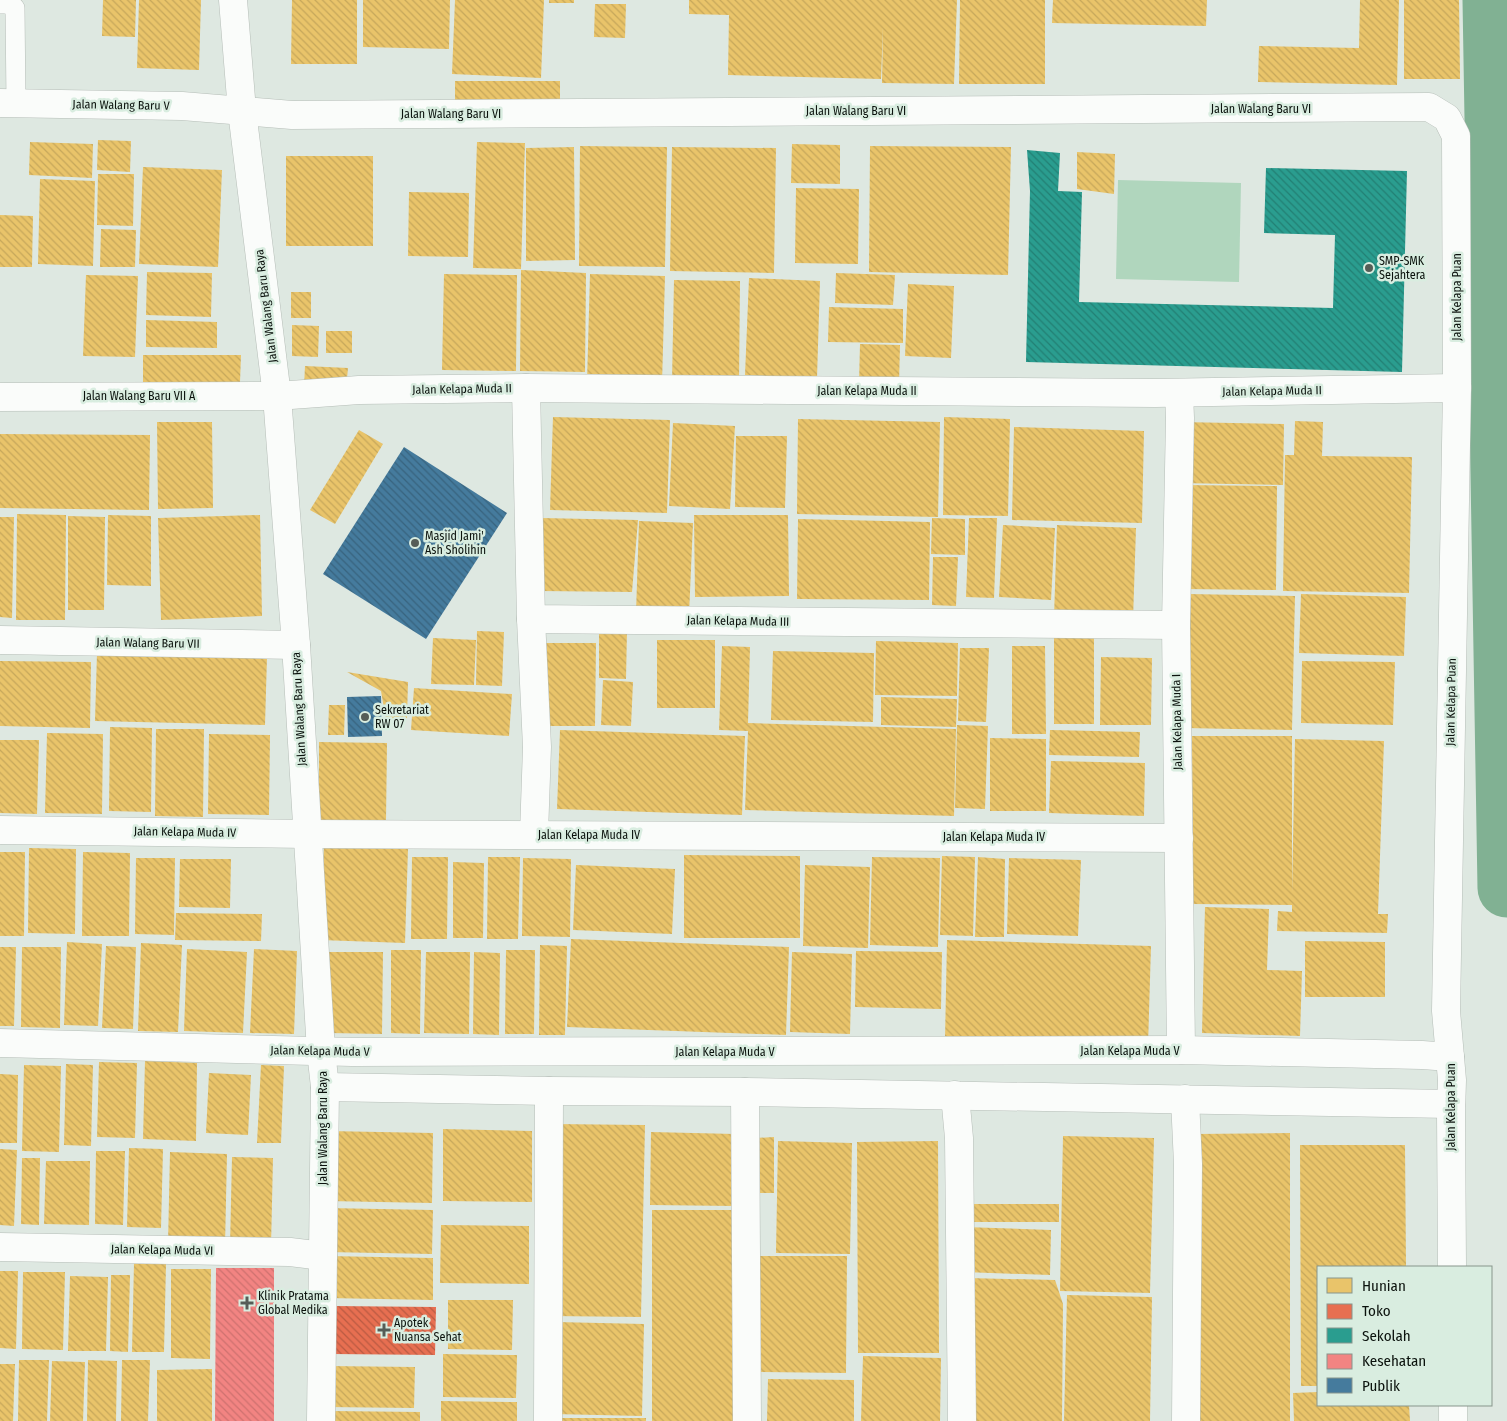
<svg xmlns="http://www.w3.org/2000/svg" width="1507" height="1421" font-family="'Fira Sans Condensed',sans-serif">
  <defs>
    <pattern id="homes-back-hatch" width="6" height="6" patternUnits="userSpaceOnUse" patternTransform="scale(1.25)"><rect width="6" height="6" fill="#e9c46a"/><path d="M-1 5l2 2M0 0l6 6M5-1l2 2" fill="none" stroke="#c6a75b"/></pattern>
    <pattern id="shops-back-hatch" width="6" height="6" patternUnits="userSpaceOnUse" patternTransform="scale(1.25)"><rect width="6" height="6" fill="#e76f51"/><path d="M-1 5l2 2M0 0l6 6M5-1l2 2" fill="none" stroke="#b95a42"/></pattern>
    <pattern id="schools-back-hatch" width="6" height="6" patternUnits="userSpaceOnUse" patternTransform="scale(1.25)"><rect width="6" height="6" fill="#2a9d8f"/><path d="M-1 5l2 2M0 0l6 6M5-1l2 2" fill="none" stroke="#227f73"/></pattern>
    <pattern id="health-back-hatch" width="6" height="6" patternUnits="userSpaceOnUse" patternTransform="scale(1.25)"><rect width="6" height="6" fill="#f28482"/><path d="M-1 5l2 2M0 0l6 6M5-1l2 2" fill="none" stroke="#ce716f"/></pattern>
    <pattern id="public-back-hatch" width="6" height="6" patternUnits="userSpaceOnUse" patternTransform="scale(1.25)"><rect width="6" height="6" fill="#457b9d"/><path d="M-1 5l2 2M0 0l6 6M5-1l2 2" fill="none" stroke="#38637e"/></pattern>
  </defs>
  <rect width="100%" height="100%" fill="#dee8e1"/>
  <polygon fill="#b0d6bd" points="1118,180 1241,183 1239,282 1116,279"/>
  <g fill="url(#homes-back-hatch)">
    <polygon points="103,0 136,0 135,37 102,36"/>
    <polygon points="139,0 201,0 199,70 137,68"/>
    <polygon points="292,0 357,0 357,64 291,64"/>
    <polygon points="363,0 450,0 449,49 363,47"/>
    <polygon points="455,0 544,0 541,78 452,74"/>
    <rect x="549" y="0" width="25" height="3"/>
    <polygon points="689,0 957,0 954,84 882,83 883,27 881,79 728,75 729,15 689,14"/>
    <polygon points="960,0 1045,0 1045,84 959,84"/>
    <polygon points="1053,0 1207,0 1206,26 1052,23"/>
    <polygon points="1360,0 1399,0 1397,85 1258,82 1259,46 1359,48"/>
    <polygon points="1404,0 1459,0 1460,79 1404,79"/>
    <polygon points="595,4 626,4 625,38 594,37"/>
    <rect x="455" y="81" width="105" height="24"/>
    <polygon points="98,140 131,141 130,172 97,170"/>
    <polygon points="30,142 93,144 92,178 29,175"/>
    <polygon points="477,142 525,143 521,269 473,268"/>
    <polygon points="792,144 840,145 840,184 791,183"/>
    <polygon points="580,146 667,147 665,267 579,266"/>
    <polygon points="870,146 1011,147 1008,275 869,272"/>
    <polygon points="574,147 575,260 526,261 526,148"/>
    <polygon points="672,147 776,148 774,273 670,271"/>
    <polygon points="1077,152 1115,154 1114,194 1077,189"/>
    <rect x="286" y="156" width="87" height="90"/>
    <polygon points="143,167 222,170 218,267 139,264"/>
    <polygon points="98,174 134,174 133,226 97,225"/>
    <polygon points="40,179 95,181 93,266 38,264"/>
    <polygon points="796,188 859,189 858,264 795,263"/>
    <polygon points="409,192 469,193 468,257 408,256"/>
    <polygon points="0,215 33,216 32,267 0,267"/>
    <polygon points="101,229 136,230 135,267 100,267"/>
    <polygon points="521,270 586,273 585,372 520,371"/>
    <polygon points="147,272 212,273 211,317 146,315"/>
    <polygon points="836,273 895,275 893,305 835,303"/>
    <polygon points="444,274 517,275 516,371 442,370"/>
    <polygon points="590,274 665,276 662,384 587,382"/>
    <polygon points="86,275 138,276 135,357 83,356"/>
    <polygon points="749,278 820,281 817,378 745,375"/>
    <polygon points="674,280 740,281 739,382 672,381"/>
    <polygon points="908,284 954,286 951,358 905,356"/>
    <rect x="291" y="292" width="20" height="26"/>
    <polygon points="829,307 903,309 903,343 828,342"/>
    <polygon points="146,320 217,322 217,348 146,347"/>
    <polygon points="292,325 319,326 318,357 292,356"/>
    <rect x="326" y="331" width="26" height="22"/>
    <polygon points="860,344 900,345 899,384 859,383"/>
    <polygon points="143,355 241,355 240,382 143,382"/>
    <polygon points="305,366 348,368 346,389 304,387"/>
    <polygon points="553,417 670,420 667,513 550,510"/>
    <polygon points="944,417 1010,419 1008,516 943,515"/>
    <polygon points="798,419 940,422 938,517 797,514"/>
    <polygon points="1295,421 1323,422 1322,456 1412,457 1409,593 1283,591 1285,455 1294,455"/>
    <polygon points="157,422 212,422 213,508 158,509"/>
    <polygon points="1180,422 1284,424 1283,485 1179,483"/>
    <polygon points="673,423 735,426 730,509 669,506"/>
    <polygon points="1014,427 1144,431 1142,523 1012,520"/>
    <polygon points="359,430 383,444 335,524 310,510"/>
    <polygon points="0,434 150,435 149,510 0,508"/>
    <polygon points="736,436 787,436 785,508 735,507"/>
    <polygon points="1182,485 1277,486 1276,590 1182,589"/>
    <polygon points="17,514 66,515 65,620 16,620"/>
    <polygon points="108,515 151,516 151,586 107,585"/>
    <polygon points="260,515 262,616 161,620 158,518"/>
    <polygon points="694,515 788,515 789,596 695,597"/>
    <polygon points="68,516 105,517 104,610 68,610"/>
    <polygon points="0,517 14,517 12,618 0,617"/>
    <polygon points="541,518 638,520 632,592 540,591"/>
    <polygon points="932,518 965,519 965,555 931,554"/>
    <polygon points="969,518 997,518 994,598 966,597"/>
    <polygon points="798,519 930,522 929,600 797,599"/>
    <polygon points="639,521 693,523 689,615 636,613"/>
    <polygon points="1003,525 1055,528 1051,600 999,597"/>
    <polygon points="1057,525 1136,528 1133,620 1054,617"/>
    <polygon points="933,557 958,557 956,606 932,605"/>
    <polygon points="1188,594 1295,596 1292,730 1185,728"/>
    <polygon points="1301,594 1406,597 1404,656 1299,653"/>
    <polygon points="599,630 627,630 626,679 599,678"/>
    <polygon points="477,631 504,632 502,686 476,685"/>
    <rect x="1054" y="637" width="40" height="87"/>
    <polygon points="433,638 476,640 474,685 431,684"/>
    <rect x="657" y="640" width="58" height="68"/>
    <polygon points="876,641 958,643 957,696 875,695"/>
    <polygon points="538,643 596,643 595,726 537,726"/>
    <polygon points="722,646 750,647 748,723 956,729 954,816 745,810 748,731 719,730"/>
    <polygon points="1012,646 1045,646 1046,734 1012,734"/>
    <polygon points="960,648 989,648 986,722 958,721"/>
    <polygon points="773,651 874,653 873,722 771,720"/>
    <polygon points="97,653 267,657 265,725 95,721"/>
    <polygon points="1101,657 1152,658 1151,725 1100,725"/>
    <polygon points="0,661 91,662 90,728 0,726"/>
    <polygon points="1302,661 1395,662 1393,725 1301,723"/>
    <polygon points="347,672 408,682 407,718 387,726 381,691"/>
    <polygon points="603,680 633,682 631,726 601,725"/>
    <polygon points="414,688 512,694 509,736 411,730"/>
    <polygon points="881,697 957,699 956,727 881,725"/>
    <polygon points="329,705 345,705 344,735 328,735"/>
    <polygon points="957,725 988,726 985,809 955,808"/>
    <polygon points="110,727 152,728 151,812 109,811"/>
    <polygon points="156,729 204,729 203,817 155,816"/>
    <polygon points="560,730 745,736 742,815 557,809"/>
    <polygon points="1050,730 1140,732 1139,757 1049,755"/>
    <polygon points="47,733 103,734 102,814 45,813"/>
    <polygon points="209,734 270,735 269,815 208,814"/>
    <polygon points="1192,736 1292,736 1292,893 1295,739 1384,741 1378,914 1388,914 1387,933 1277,931 1278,911 1292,912 1292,905 1193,904"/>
    <polygon points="990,738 1046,739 1046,811 990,811"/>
    <polygon points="0,740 39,740 37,814 0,813"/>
    <polygon points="319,742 387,743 386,820 319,820"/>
    <polygon points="1051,761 1145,763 1144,816 1049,813"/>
    <polygon points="324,846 408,849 405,943 320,940"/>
    <polygon points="29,848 76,849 75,934 28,933"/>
    <polygon points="0,852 25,852 24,936 0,936"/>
    <polygon points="83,852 130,853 129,936 82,936"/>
    <polygon points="684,855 800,856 800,938 684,938"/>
    <polygon points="942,856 975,857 973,936 940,935"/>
    <polygon points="412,857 448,857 447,939 411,939"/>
    <polygon points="488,857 520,857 518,939 487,939"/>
    <polygon points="872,857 940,858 938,947 870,945"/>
    <polygon points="978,857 1005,859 1004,937 975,937"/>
    <polygon points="136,858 175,858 174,935 135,934"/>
    <polygon points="523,858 571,859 570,937 522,936"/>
    <polygon points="1009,858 1081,860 1078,936 1007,934"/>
    <polygon points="180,859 231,859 230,908 179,907"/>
    <polygon points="453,862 484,863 483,938 453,938"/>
    <polygon points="576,865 675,869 672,934 573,930"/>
    <polygon points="805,865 870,867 868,948 803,946"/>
    <polygon points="1205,907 1269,909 1267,970 1302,971 1300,1036 1202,1033"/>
    <polygon points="176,913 262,914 261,941 175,940"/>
    <polygon points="571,939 789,947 786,1035 567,1027"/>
    <polygon points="947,940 1151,946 1148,1046 945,1040"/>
    <polygon points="1305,941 1385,942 1385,997 1305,997"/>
    <polygon points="67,942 102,944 98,1026 64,1025"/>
    <polygon points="141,943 182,945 178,1032 138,1031"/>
    <polygon points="540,945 567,946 565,1035 539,1035"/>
    <polygon points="106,946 136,947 133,1029 102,1028"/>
    <polygon points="0,947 16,947 14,1026 0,1026"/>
    <polygon points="22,947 61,947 60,1028 21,1027"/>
    <polygon points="187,949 247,952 243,1033 184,1031"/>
    <polygon points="254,949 297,951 294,1034 250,1033"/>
    <polygon points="391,950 421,950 420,1034 391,1033"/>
    <polygon points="506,950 535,950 534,1034 505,1034"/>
    <polygon points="856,951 942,952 941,1009 855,1007"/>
    <polygon points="329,952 383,952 382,1034 329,1033"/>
    <polygon points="426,952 470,952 469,1034 424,1033"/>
    <polygon points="474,952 500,953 499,1035 473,1034"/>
    <polygon points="792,952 852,954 850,1034 790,1032"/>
    <polygon points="145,1061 197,1063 196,1141 143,1139"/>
    <polygon points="99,1062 137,1063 135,1138 97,1137"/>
    <polygon points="66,1064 93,1065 91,1146 64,1145"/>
    <polygon points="24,1065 61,1066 59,1152 22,1151"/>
    <polygon points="261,1065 284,1066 281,1143 257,1143"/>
    <polygon points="209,1073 251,1075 248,1135 206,1133"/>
    <polygon points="0,1074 18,1075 17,1143 0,1143"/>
    <polygon points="553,1124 645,1125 641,1317 550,1316"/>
    <polygon points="443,1129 532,1131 532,1202 443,1201"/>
    <polygon points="327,1131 433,1133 432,1203 327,1201"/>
    <polygon points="651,1132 735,1134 733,1206 650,1205"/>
    <polygon points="1290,1133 1290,1421 1196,1421 1196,1134"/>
    <polygon points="1063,1136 1154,1138 1150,1293 1060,1291"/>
    <polygon points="774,1137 774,1193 755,1193 755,1138"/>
    <polygon points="778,1141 852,1143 850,1254 776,1253"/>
    <polygon points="938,1141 939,1353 858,1353 857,1142"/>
    <polygon points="1300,1145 1405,1145 1406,1267 1318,1267 1318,1386 1301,1386"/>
    <polygon points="129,1148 163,1149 161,1228 127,1227"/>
    <polygon points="0,1149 17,1150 14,1226 0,1225"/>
    <polygon points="96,1151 125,1151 123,1225 95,1224"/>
    <polygon points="170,1152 227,1154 225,1246 168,1244"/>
    <polygon points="232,1157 273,1158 271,1247 230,1246"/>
    <polygon points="22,1158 40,1158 39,1225 21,1224"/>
    <polygon points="46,1161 90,1161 89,1225 44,1224"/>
    <polygon points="965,1204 1059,1204 1059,1222 964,1222"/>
    <polygon points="327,1208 433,1210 432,1254 326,1252"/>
    <polygon points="652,1210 734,1210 733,1421 652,1421"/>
    <polygon points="441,1225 529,1226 529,1284 440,1283"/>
    <polygon points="964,1227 1051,1230 1050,1275 963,1272"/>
    <polygon points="327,1256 433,1258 433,1300 327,1298"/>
    <polygon points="756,1256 847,1256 846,1373 755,1372"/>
    <polygon points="134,1263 166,1264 164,1352 132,1352"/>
    <polygon points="171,1269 211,1269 210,1359 171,1358"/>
    <polygon points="0,1271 18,1271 16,1349 0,1348"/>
    <polygon points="23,1272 65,1272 63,1350 22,1349"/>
    <polygon points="111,1275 130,1275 128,1352 110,1351"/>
    <polygon points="70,1276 108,1277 106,1351 68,1351"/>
    <polygon points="967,1278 1055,1280 1063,1304 1062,1421 965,1421"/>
    <polygon points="1067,1295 1152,1297 1150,1421 1064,1421"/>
    <polygon points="448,1300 513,1300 512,1350 448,1349"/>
    <polygon points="556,1322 644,1324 642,1416 553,1414"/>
    <polygon points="443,1354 517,1355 516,1398 443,1397"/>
    <polygon points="863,1356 941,1358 940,1421 861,1421"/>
    <polygon points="19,1360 49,1360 47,1421 18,1421"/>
    <polygon points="88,1360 117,1361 116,1421 87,1421"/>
    <polygon points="122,1360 150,1360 148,1421 121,1421"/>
    <polygon points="52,1361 85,1362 83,1421 50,1421"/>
    <polygon points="0,1364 15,1364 13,1421 0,1421"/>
    <polygon points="327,1366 415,1367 414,1408 326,1407"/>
    <polygon points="212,1369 212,1421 157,1421 157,1370"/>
    <polygon points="768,1379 854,1380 854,1421 767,1421"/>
    <polygon points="1318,1392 1318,1405 1409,1405 1410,1421 1294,1421 1293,1393"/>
    <polygon points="441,1401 517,1402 517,1421 441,1421"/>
    <polygon points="330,1411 420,1412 420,1421 330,1421"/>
    <rect x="559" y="1418" width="87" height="3"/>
  </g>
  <polygon fill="url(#shops-back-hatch)" points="332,1306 436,1307 435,1355 332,1354"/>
  <polygon fill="url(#schools-back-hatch)" points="1027,150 1060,153 1058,191 1082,192 1079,302 1333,308 1335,235 1264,233 1266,168 1407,171 1402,372 1026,362 1030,191"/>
  <polygon fill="url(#health-back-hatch)" points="216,1268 274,1268 274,1421 215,1421"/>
  <g fill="url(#public-back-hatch)">
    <polygon points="404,447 507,513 426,639 323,574"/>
    <polygon points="381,696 382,736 348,737 347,697"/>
  </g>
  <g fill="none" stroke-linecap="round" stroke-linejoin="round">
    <polyline stroke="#81b193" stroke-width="59" points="1492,0 1507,888"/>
    <defs>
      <path id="lane" d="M0 4C6 4 11 3 15 8L16 103"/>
      <g id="street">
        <polyline points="0,103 182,106 292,115 1429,107 1447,118 1456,136 1457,388 1446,1011 1452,1080 1451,1113 1452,1267"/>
        <polyline points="526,388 531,619 1176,625"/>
        <polyline points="1179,393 1180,418 1176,625 1181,1050"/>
        <polyline points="0,397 277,396 359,390 526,388 1155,393 1457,388"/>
        <polyline points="531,619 537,747 534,834"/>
        <polyline points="0,640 296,645"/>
        <polyline points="0,830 307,834 1179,838"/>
        <polyline points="0,1043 352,1052 1181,1050 1422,1055 1450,1057"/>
        <polyline points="325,1087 549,1091 745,1092 1451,1104"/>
        <polyline points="745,1092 747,1421"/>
        <polyline points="955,1095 959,1138 962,1421"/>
        <polyline points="1185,1099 1188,1164 1186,1421"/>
        <polyline points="0,1247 290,1252 323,1256"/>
        <polyline points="1453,1405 1453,1421"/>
        <polyline points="548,1421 549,1091"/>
      </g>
      <polyline id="secondary" points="233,0 242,111 277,396 296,645 321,1051 325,1087 321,1421"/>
    </defs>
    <use href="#lane" stroke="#b5bdb7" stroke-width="20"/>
    <use href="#street" stroke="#b5bdb7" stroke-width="29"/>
    <use href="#secondary" stroke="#b5bdb7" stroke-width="29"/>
    <use href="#lane" stroke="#fafcfa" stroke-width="19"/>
    <use href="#street" stroke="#fafcfa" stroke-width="28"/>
    <use href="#secondary" stroke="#fafcfa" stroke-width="28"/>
  </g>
  <g fill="#555d57" stroke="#d9ede0" stroke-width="2">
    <circle cx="1369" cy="268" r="5"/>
    <circle cx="415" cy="543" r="5"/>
    <circle cx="365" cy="717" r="5"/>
    <path d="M244.5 1295.5h5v5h5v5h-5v5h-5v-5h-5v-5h5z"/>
    <path d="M381.5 1322.5h5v5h5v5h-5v5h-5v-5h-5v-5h5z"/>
  </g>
  <g text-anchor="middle" stroke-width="5" stroke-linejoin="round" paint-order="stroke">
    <g font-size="12" fill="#0b120d" stroke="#d9ede0">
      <text transform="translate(121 105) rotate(1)" y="4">Jalan Walang Baru V</text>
      <text x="1261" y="113">Jalan Walang Baru VI</text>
      <text x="856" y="115">Jalan Walang Baru VI</text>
      <text x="451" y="118">Jalan Walang Baru VI</text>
      <text transform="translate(1457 297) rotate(-90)" y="4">Jalan Kelapa Puan</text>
      <text transform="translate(266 306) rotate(-97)" y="4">Jalan Walang Baru Raya</text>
      <text transform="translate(462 389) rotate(-1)" y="4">Jalan Kelapa Muda II</text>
      <text x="867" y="395">Jalan Kelapa Muda II</text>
      <text transform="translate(1272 391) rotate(-1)" y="4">Jalan Kelapa Muda II</text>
      <text x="139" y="400">Jalan Walang Baru VII A</text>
      <text transform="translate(738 621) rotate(1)" y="4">Jalan Kelapa Muda III</text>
      <text transform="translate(148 643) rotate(1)" y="4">Jalan Walang Baru VII</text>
      <text transform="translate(1451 702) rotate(-89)" y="4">Jalan Kelapa Puan</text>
      <text transform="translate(299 709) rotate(-93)" y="4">Jalan Walang Baru Raya</text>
      <text transform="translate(1177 722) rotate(-91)" y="4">Jalan Kelapa Muda I</text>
      <text transform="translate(185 832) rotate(1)" y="4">Jalan Kelapa Muda IV</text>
      <text x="589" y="839">Jalan Kelapa Muda IV</text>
      <text x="994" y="841">Jalan Kelapa Muda IV</text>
      <text transform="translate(320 1051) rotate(1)" y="4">Jalan Kelapa Muda V</text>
      <text x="1130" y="1055">Jalan Kelapa Muda V</text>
      <text x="725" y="1056">Jalan Kelapa Muda V</text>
      <text transform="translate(1451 1107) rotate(-90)" y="4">Jalan Kelapa Puan</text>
      <text transform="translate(323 1128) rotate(-90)" y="4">Jalan Walang Baru Raya</text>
      <text transform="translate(162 1250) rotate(1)" y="4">Jalan Kelapa Muda VI</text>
    </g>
    <g font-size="12" fill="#0b120d" stroke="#d9ede0" text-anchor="start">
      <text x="1379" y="265">SMP-SMK<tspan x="1379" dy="14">Sejahtera</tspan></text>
      <text x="425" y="540">Masjid Jami'<tspan x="425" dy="14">Ash Sholihin</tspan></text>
      <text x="375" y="714">Sekretariat<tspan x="375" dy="14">RW 07</tspan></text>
      <text x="258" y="1300">Klinik Pratama<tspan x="258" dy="14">Global Medika</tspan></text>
      <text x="394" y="1327">Apotek<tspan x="394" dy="14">Nuansa Sehat</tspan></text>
    </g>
  </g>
  <rect x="1317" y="1266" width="175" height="140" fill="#d9ede0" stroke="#87958c"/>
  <rect x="1327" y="1278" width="25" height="15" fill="#e9c46a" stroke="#87958c"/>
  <text x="1362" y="1291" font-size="15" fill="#0b120d">Hunian</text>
  <rect x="1327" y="1304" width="25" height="15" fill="#e76f51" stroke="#87958c"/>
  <text x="1362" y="1316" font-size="15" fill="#0b120d">Toko</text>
  <rect x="1327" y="1328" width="25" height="15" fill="#2a9d8f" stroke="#87958c"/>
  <text x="1362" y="1341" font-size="15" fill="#0b120d">Sekolah</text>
  <rect x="1327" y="1354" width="25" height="15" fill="#f28482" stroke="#87958c"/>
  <text x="1362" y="1366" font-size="15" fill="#0b120d">Kesehatan</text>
  <rect x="1327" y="1378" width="25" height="15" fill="#457b9d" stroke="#87958c"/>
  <text x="1362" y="1391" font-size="15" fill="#0b120d">Publik</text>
</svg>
